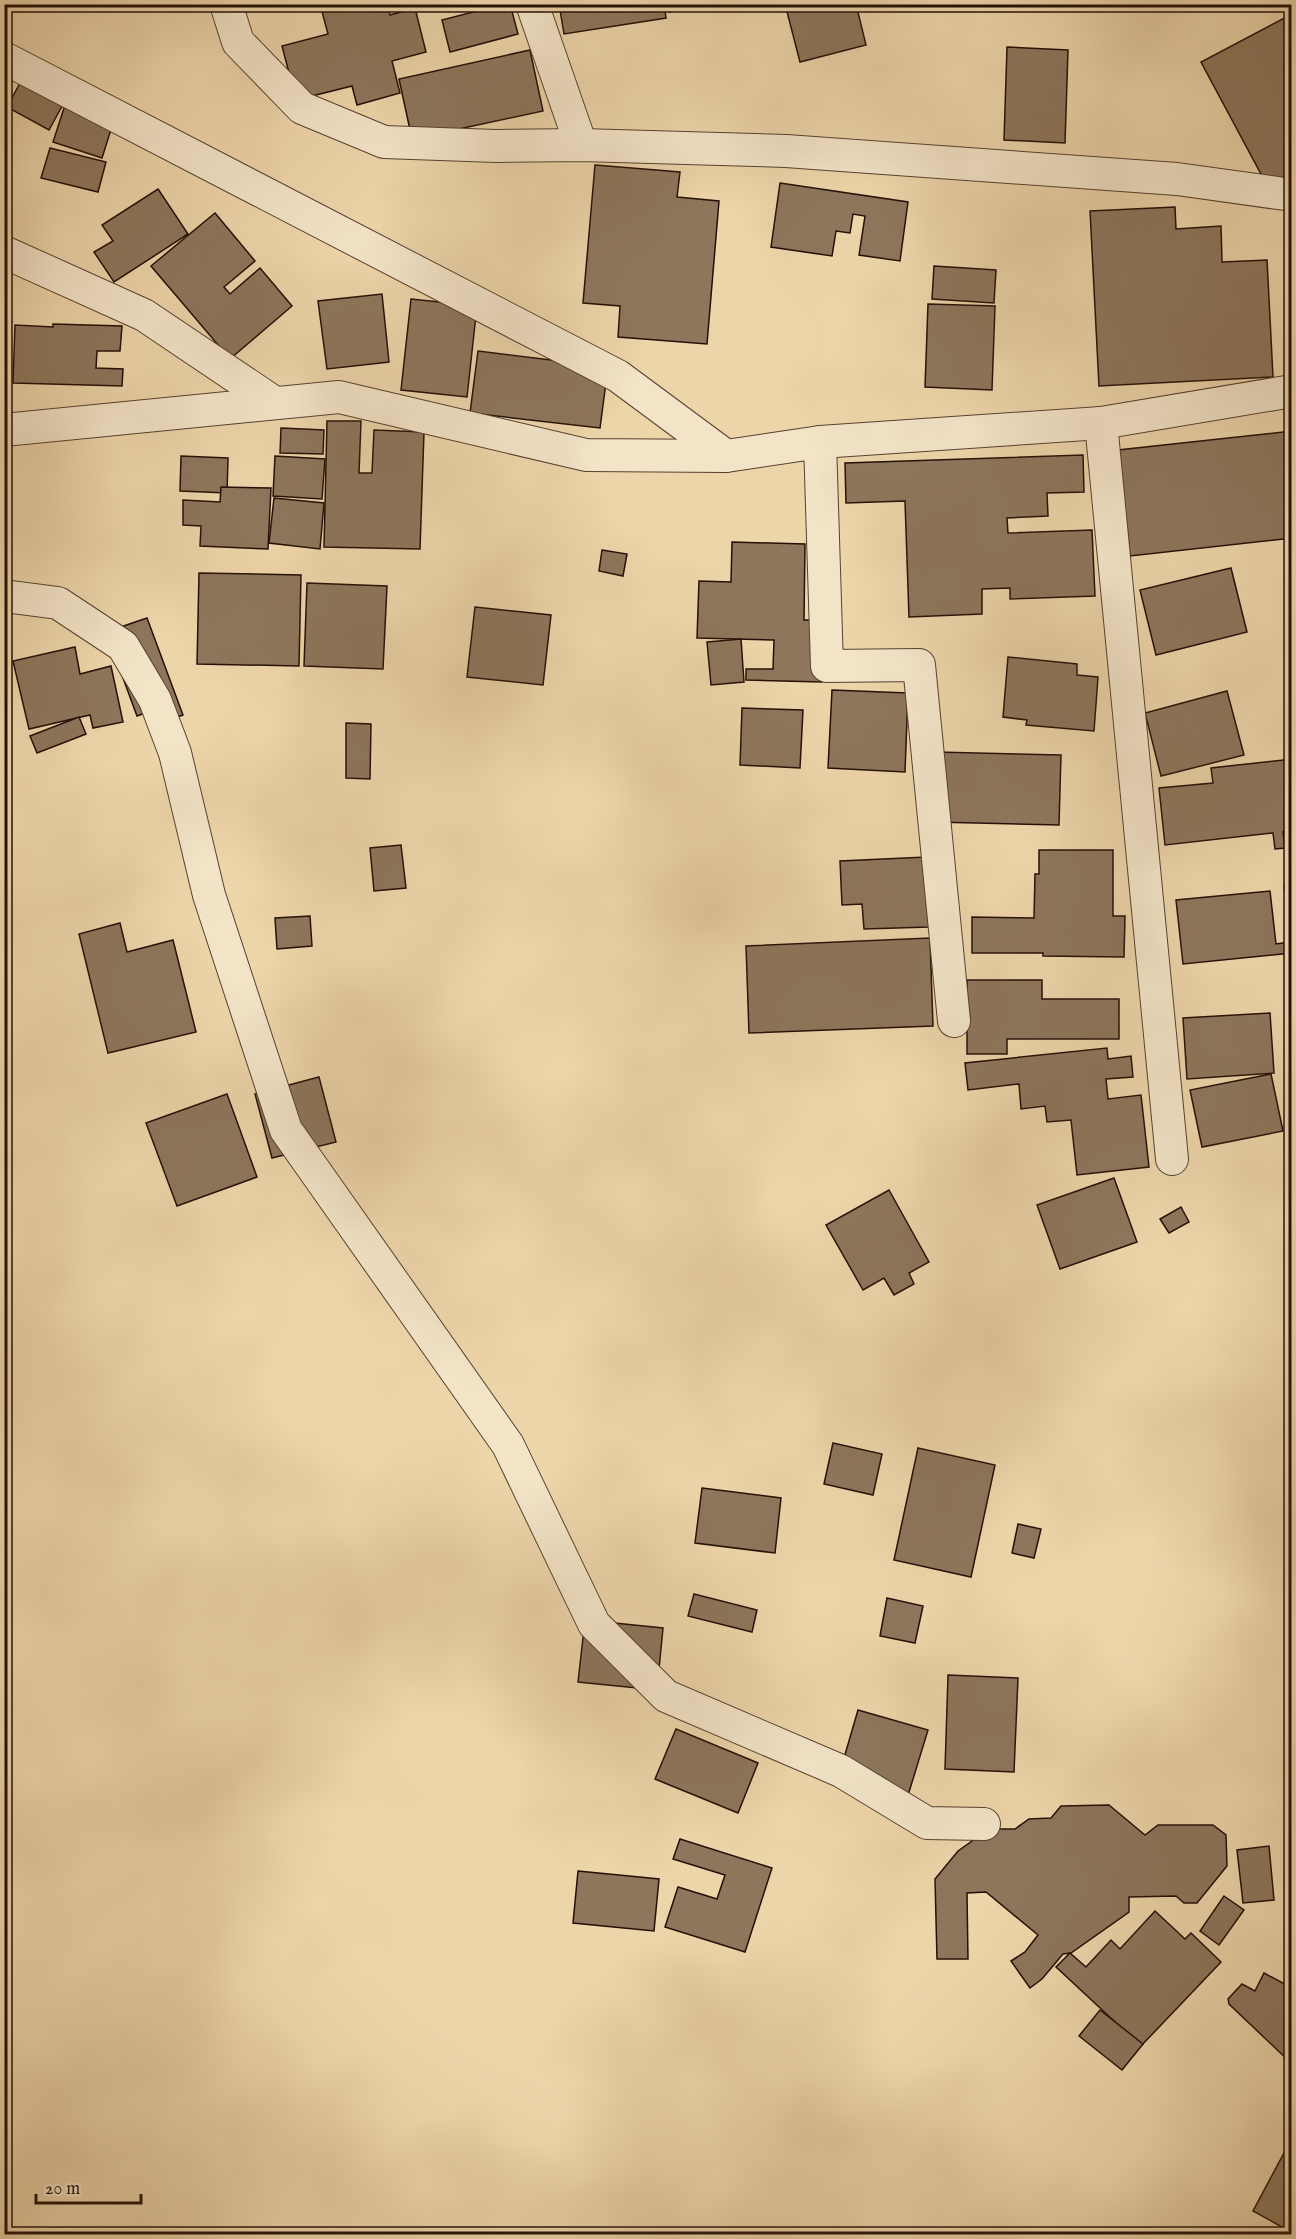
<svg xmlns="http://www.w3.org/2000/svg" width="1296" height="2239" font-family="'IM FELL English',serif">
  <rect width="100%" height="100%" fill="#edd5aa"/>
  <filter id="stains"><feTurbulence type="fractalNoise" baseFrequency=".00333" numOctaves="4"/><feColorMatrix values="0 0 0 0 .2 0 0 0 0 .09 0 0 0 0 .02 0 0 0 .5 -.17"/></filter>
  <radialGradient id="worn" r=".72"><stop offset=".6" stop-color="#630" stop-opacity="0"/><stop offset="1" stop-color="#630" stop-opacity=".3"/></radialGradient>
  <g fill="#8d765c" stroke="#241008" stroke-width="1.5">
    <polygon points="237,4 291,4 239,13"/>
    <polygon points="320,4 388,4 390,15 415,8 426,52 392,61 400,93 357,105 352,86 296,100 282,46 328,34"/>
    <polygon points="479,4 510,4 518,34 450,52 442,20 481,10"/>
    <polygon points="559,4 664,4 666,18 564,34"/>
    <polygon points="668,4 707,4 670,12"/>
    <polygon points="785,4 856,4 866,45 800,62"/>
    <polygon points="1292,14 1292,196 1277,204 1201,62"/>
    <polygon points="1007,47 1068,50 1065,143 1004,140"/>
    <polygon points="530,50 543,111 412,139 399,79"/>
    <polygon points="26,72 68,95 49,130 7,107"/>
    <polygon points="65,105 114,120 102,158 53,142"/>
    <polygon points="50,148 106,162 98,192 41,178"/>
    <polygon points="595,165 680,172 677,197 719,201 707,344 618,337 620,306 583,303"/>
    <polygon points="780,183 908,202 900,261 859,255 865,216 853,214 850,233 836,231 832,256 771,247"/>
    <polygon points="158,189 188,234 114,282 94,252 113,241 102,225"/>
    <polygon points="1175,207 1176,229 1221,226 1222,262 1267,260 1273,377 1099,386 1090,211"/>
    <polygon points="215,213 255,261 224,287 230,294 260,268 292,306 230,359 151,266"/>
    <polygon points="934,266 996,270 994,303 932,299"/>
    <polygon points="382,294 389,362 327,369 318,301"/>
    <polygon points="411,299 477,306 467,397 401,390"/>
    <polygon points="928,304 995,306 992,390 925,387"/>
    <polygon points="53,324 122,326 120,351 97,351 96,368 123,369 122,386 13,383 15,325 53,327"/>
    <polygon points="478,351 608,367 600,428 470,413"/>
    <polygon points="327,421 361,421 359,473 372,473 374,430 424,432 420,549 324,547"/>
    <polygon points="281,428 324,430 323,454 280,453"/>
    <polygon points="1292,431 1292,538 1130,556 1118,450"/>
    <polygon points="1083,455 1084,492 1047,493 1048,516 1007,518 1008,533 1092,530 1095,596 1010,599 1010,588 982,589 982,614 909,617 905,501 846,503 845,463"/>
    <polygon points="181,456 228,458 227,493 180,491"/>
    <polygon points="275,456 325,459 322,499 273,496"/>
    <polygon points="221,487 271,488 268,549 200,546 201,526 183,525 183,500 220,502"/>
    <polygon points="274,498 324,503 320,549 269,543"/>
    <polygon points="732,542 805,544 804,620 824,620 822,682 746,680 746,669 773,669 774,640 697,638 699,581 731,582"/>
    <polygon points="602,550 627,554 623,576 599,571"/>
    <polygon points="1231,568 1247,632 1156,655 1140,590"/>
    <polygon points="199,573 301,575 299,666 197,664"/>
    <polygon points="307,583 387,586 383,669 304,666"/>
    <polygon points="475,607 551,615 543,685 467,677"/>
    <polygon points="147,618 183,715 164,722 159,708 137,716 106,632"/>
    <polygon points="741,639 744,682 711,685 707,642"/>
    <polygon points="75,647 80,674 111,666 123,722 93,728 90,715 29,729 13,661"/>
    <polygon points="1008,657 1077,664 1077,675 1098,677 1094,731 1026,725 1027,720 1003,717"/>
    <polygon points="832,690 908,693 905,772 828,768"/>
    <polygon points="1227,691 1244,755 1161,776 1145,713"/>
    <polygon points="742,708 803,710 800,768 740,765"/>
    <polygon points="79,717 86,734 37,753 30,736"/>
    <polygon points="346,723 371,724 370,779 346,778"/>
    <polygon points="936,752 1061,755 1059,825 934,822"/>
    <polygon points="1292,759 1292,831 1283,832 1285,848 1275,849 1273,833 1165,845 1159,788 1213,783 1211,768"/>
    <polygon points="401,845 406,888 374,891 370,848"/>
    <polygon points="1039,850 1113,850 1113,916 1125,916 1124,957 1043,956 1043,953 972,953 972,917 1034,918 1035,874 1039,874"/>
    <polygon points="926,857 929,927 864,929 862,904 842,905 840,861"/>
    <polygon points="1292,885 1292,953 1183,964 1176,900 1270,891 1276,944 1290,942 1284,886"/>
    <polygon points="310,916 312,946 277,949 275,918"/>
    <polygon points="120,923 127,952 173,940 196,1032 108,1053 79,934"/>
    <polygon points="930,938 933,1026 749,1033 746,946"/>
    <polygon points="967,980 1042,980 1042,999 1119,999 1119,1039 1007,1039 1007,1054 967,1054"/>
    <polygon points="1270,1013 1274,1073 1187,1079 1183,1018"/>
    <polygon points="1107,1048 1108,1059 1131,1056 1133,1077 1106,1079 1108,1099 1141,1095 1149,1167 1077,1175 1071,1120 1047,1122 1045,1106 1021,1109 1019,1084 968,1090 965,1063"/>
    <polygon points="1271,1074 1283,1131 1202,1147 1190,1090"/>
    <polygon points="319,1077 336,1142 272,1158 255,1094"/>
    <polygon points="227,1094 257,1177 177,1206 146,1123"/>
    <polygon points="1114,1178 1137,1242 1060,1269 1037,1205"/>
    <polygon points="889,1190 929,1262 909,1273 914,1284 894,1295 884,1278 863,1290 826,1225"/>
    <polygon points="1181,1207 1189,1222 1169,1233 1160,1219"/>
    <polygon points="833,1443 882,1454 873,1495 824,1484"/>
    <polygon points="918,1448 995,1465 971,1577 894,1560"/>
    <polygon points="702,1488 781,1498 775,1553 695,1543"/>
    <polygon points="1018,1524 1041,1529 1034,1558 1012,1553"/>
    <polygon points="694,1594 757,1610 752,1632 688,1616"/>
    <polygon points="887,1598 923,1606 915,1643 880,1636"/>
    <polygon points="585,1620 663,1628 657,1690 578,1682"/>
    <polygon points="948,1675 1018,1678 1014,1772 945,1769"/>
    <polygon points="858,1710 928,1730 906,1802 837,1782"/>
    <polygon points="676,1729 758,1763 738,1813 655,1779"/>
    <polygon points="1109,1805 1145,1835 1158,1825 1213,1825 1226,1835 1227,1866 1197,1903 1184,1903 1176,1896 1129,1897 1129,1912 1071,1953 1063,1954 1042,1979 1030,1988 1011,1961 1025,1952 1038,1935 986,1892 967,1893 968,1959 937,1959 935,1879 958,1851 989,1829 1015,1829 1029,1819 1051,1818 1061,1806"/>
    <polygon points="680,1839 772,1868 745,1952 665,1927 678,1887 717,1899 725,1875 673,1859"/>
    <polygon points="1269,1846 1274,1900 1243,1903 1237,1850"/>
    <polygon points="578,1871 659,1879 654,1931 573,1923"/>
    <polygon points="1224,1896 1244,1910 1219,1945 1200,1931"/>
    <polygon points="1155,1911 1185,1939 1191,1933 1221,1962 1141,2046 1056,1967 1070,1953 1086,1967 1111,1940 1120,1949"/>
    <polygon points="1264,1973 1292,1988 1292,2064 1229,2004 1228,1999 1242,1984 1255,1991"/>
    <polygon points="1100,2010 1143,2044 1122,2070 1079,2036"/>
    <polygon points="1292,2138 1292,2234 1289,2234 1291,2232 1253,2211"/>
  </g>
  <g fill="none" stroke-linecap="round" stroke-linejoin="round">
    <defs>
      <g id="street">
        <polyline points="226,4 238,42 302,108 384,142 496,146 581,145 786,151 1177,179 1292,195"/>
        <polyline points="532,4 581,145"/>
        <polyline points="4,58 618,376 726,456"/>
        <polyline points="4,252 144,315 275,403"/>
        <polyline points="1101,423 1172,1159"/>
        <polyline points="4,430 339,397 586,455 726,456 820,442 1101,423 1292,391"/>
        <polyline points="820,442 827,666 919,665 954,1021"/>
        <polyline points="4,596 58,603 123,646 155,700 175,753 209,895 286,1130 508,1445 594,1624 666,1696 841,1771 927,1823 984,1824"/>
      </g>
    </defs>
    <use href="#street" stroke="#564130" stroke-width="34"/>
    <use href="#street" stroke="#f3e4c8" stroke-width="32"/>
  </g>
  <rect width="1296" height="2239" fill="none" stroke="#edd5aa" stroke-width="24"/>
  <rect x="6" y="6" width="1284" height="2227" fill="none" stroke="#241008" stroke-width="3"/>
  <rect x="12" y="12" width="1272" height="2215" fill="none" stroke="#241008" stroke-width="1.5"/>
  <path d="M36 2194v9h105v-9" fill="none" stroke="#241008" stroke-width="3"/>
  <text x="45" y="2194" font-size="18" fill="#241008" stroke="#f3e4c8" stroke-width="4.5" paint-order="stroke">20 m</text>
  <rect width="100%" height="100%" filter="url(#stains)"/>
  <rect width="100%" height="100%" fill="url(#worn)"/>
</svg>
